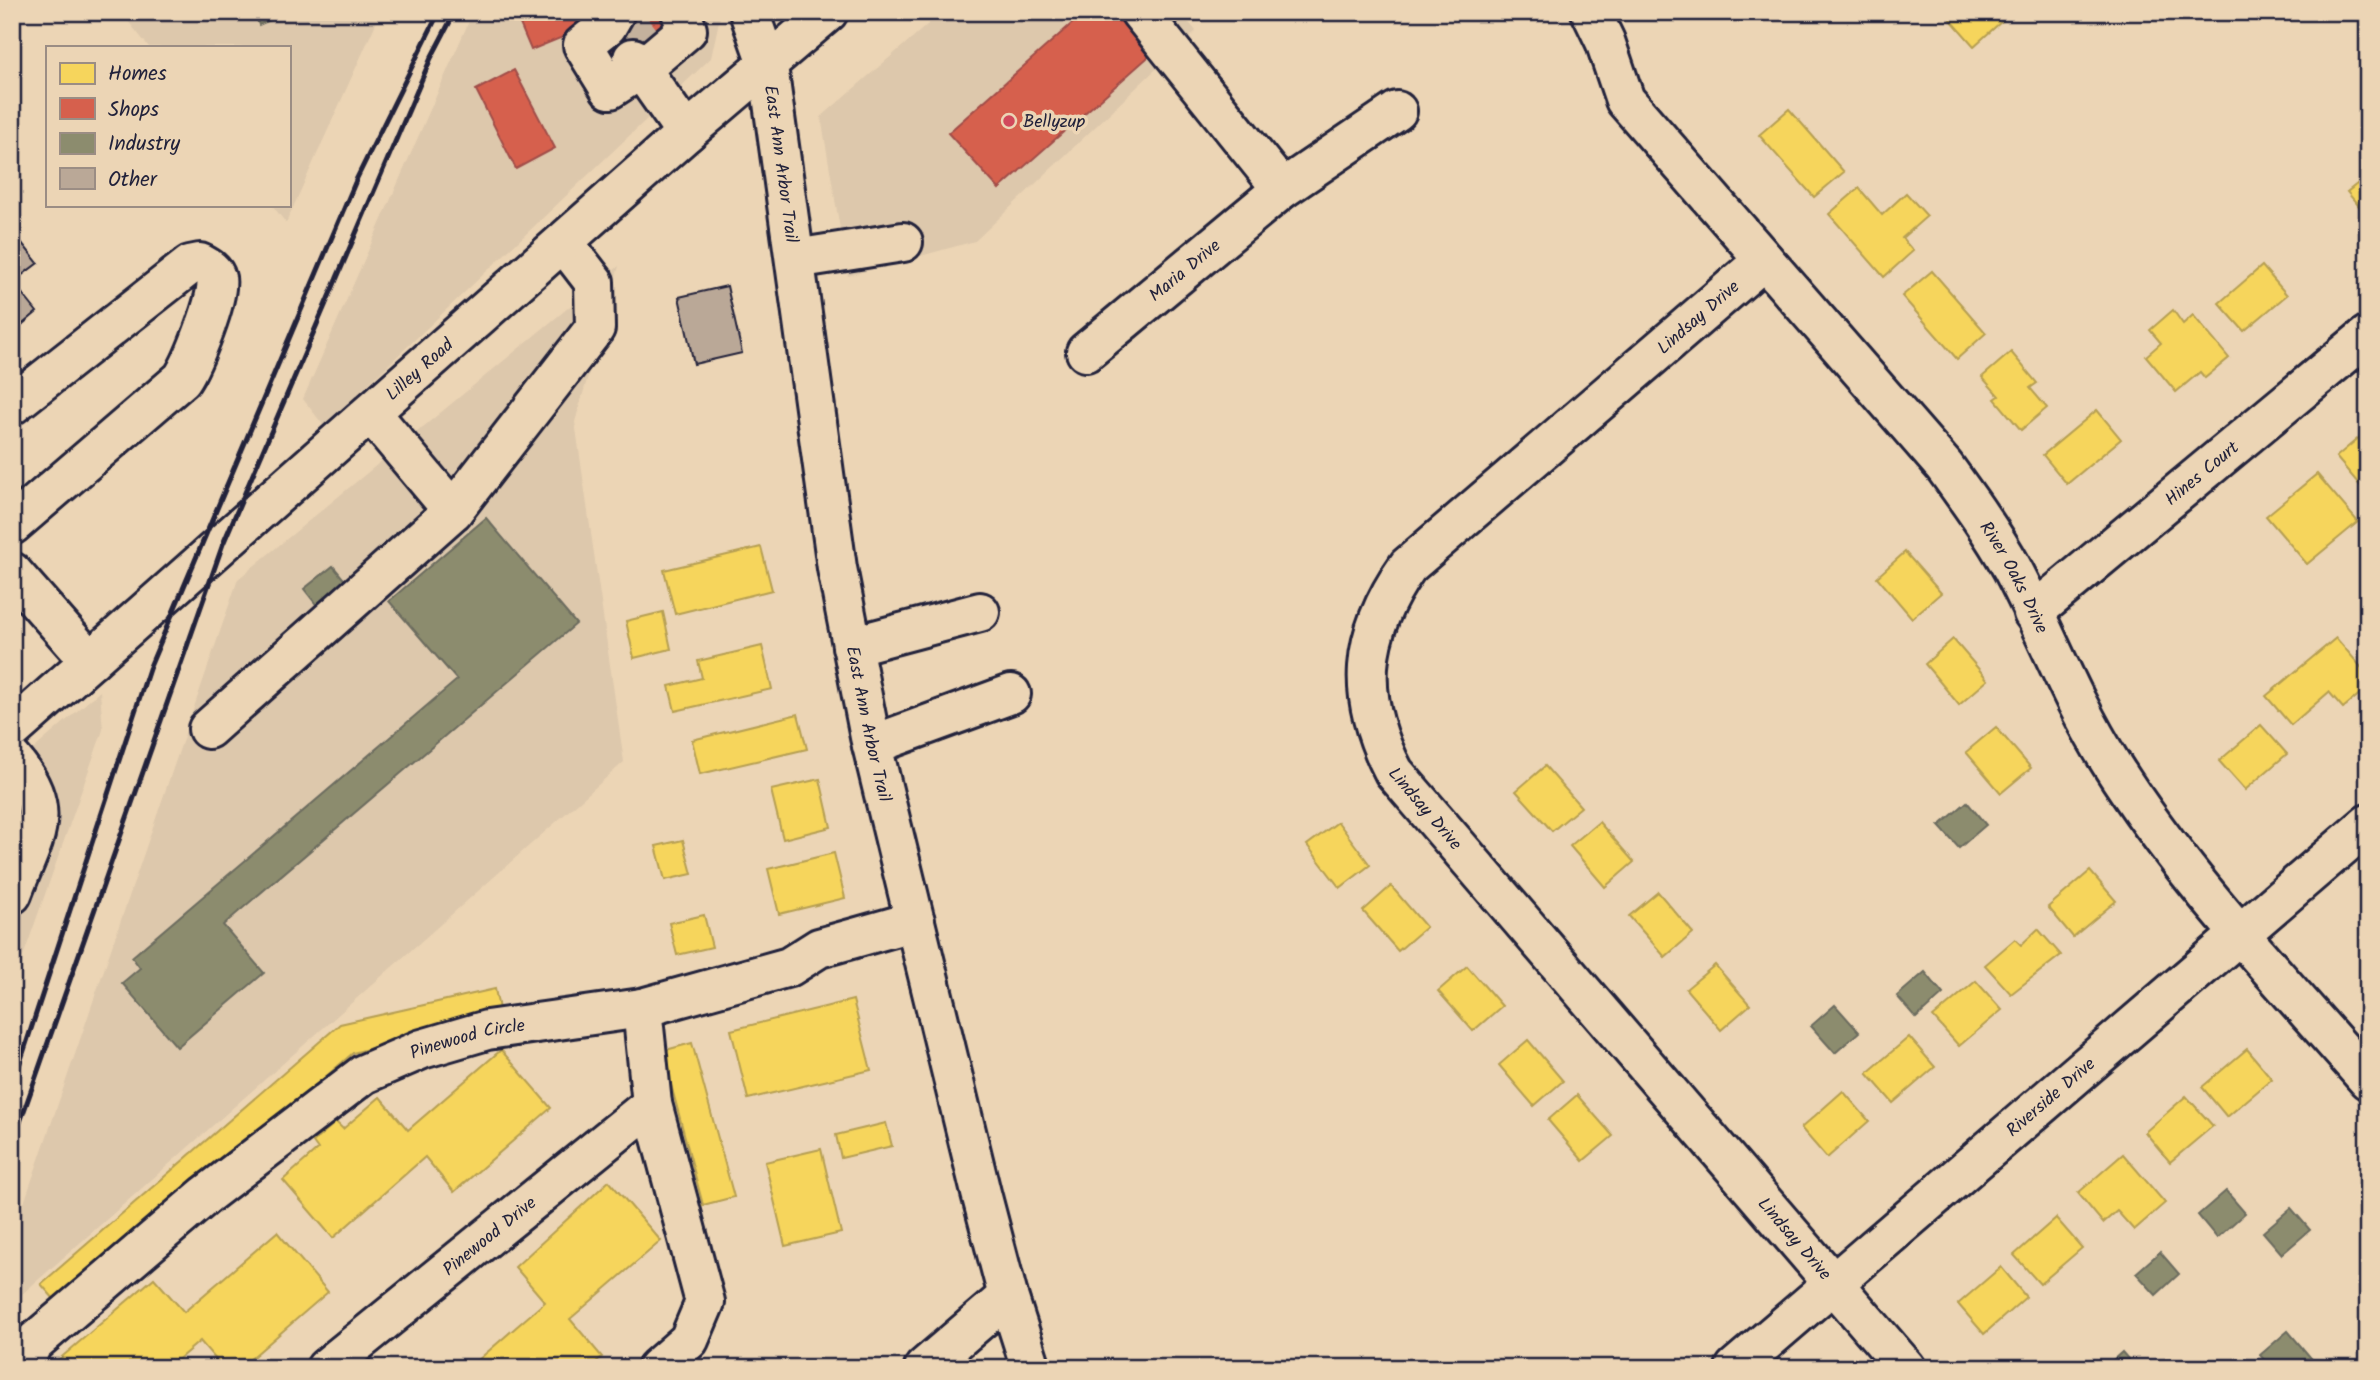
<svg xmlns="http://www.w3.org/2000/svg" width="2380" height="1380" font-family="Kalam,sans-serif">
  <rect width="100%" height="100%" fill="#ecd5b5"/>
  <filter id="ink" filterUnits="userSpaceOnUse"><feTurbulence type="fractalNoise" baseFrequency=".0143" numOctaves="2"/><feDisplacementMap in="SourceGraphic" scale="14" xChannelSelector="R" yChannelSelector="G"/><feConvolveMatrix kernelMatrix="1 2 1 2 8 2 1 2 1" color-interpolation-filters="sRGB"/></filter>
  <g filter="url(#ink)">
    <g fill="#ddc8ac">
      <polygon points="131,12 381,12 286,223 272,205 289,205 289,47 149,47 123,15"/>
      <polygon points="473,12 721,12 711,58 324,426 303,399"/>
      <polygon points="942,12 1180,12 1196,31 975,241 848,276 821,117"/>
      <polygon points="619,266 575,422 624,762 12,1303 12,1238 238,579"/>
      <polygon points="100,691 103,730 12,988 12,768"/>
    </g>
    <g fill="#f6d55c" stroke="#b69f52" stroke-width="2">
      <polygon points="1944,12 2010,12 2011,13 1974,46"/>
      <polygon points="1789,109 1844,172 1814,197 1759,135"/>
      <polygon points="2368,175 2368,217 2347,192"/>
      <polygon points="1859,188 1882,215 1906,193 1927,216 1902,238 1913,251 1884,277 1829,214"/>
      <polygon points="2262,266 2287,295 2244,331 2219,303"/>
      <polygon points="1932,271 1986,333 1957,359 1902,296"/>
      <polygon points="2173,310 2183,324 2193,315 2229,358 2205,378 2200,372 2176,392 2146,356 2161,343 2150,330"/>
      <polygon points="2011,352 2037,383 2030,388 2047,408 2021,430 1995,399 1999,396 1982,377"/>
      <polygon points="2097,410 2121,439 2067,484 2043,455"/>
      <polygon points="2368,430 2368,495 2336,457"/>
      <polygon points="2317,474 2358,522 2307,564 2266,516"/>
      <polygon points="761,547 772,590 675,614 664,570"/>
      <polygon points="1905,552 1941,593 1912,618 1877,577"/>
      <polygon points="663,612 671,649 634,658 626,621"/>
      <polygon points="2336,638 2368,675 2368,687 2343,708 2329,692 2291,725 2266,696"/>
      <polygon points="1953,639 1988,680 1959,705 1925,664"/>
      <polygon points="762,646 772,689 675,711 669,686 702,678 698,661"/>
      <polygon points="798,714 807,749 700,774 692,740"/>
      <polygon points="2261,725 2287,754 2245,790 2219,761"/>
      <polygon points="1996,727 2031,768 2001,793 1966,752"/>
      <polygon points="1545,766 1581,807 1552,831 1516,791"/>
      <polygon points="820,779 831,827 783,839 771,790"/>
      <polygon points="1338,822 1370,865 1340,888 1307,845"/>
      <polygon points="1599,822 1634,862 1605,887 1570,846"/>
      <polygon points="683,840 692,874 665,880 656,846"/>
      <polygon points="834,853 845,898 779,914 768,869"/>
      <polygon points="2090,871 2116,901 2073,937 2048,907"/>
      <polygon points="1391,886 1426,927 1398,951 1363,911"/>
      <polygon points="1658,892 1693,933 1665,957 1629,916"/>
      <polygon points="704,915 712,947 677,955 669,923"/>
      <polygon points="2038,929 2061,955 2011,994 1985,965 2015,939 2021,945"/>
      <polygon points="1715,965 1750,1005 1721,1030 1686,989"/>
      <polygon points="1467,966 1502,1006 1473,1031 1438,991"/>
      <polygon points="1976,981 2002,1010 1959,1046 1933,1017"/>
      <polygon points="495,989 500,1014 353,1053 61,1307 41,1284 340,1024"/>
      <polygon points="853,1000 871,1070 748,1099 731,1030"/>
      <polygon points="1909,1037 1935,1067 1893,1103 1867,1073"/>
      <polygon points="1528,1040 1563,1081 1534,1106 1499,1065"/>
      <polygon points="692,1043 734,1197 703,1205 662,1051"/>
      <polygon points="2247,1049 2272,1079 2227,1117 2202,1087"/>
      <polygon points="501,1050 551,1108 454,1192 425,1157 333,1238 283,1180 318,1149 313,1142 336,1122 343,1129 380,1097 408,1130"/>
      <polygon points="1843,1091 1869,1121 1827,1158 1801,1128"/>
      <polygon points="1577,1095 1613,1136 1583,1161 1548,1120"/>
      <polygon points="2186,1096 2213,1126 2170,1162 2145,1132"/>
      <polygon points="886,1123 892,1146 841,1158 836,1135"/>
      <polygon points="821,1149 841,1233 785,1246 765,1162"/>
      <polygon points="2123,1154 2165,1203 2134,1230 2117,1211 2103,1223 2078,1193"/>
      <polygon points="609,1181 661,1241 570,1319 602,1357 589,1368 469,1368 545,1302 515,1267"/>
      <polygon points="2056,1218 2082,1248 2040,1284 2014,1255"/>
      <polygon points="277,1232 328,1292 240,1368 223,1368 200,1341 168,1368 63,1368 57,1361 154,1278 184,1312"/>
      <polygon points="2001,1267 2026,1297 1984,1334 1958,1304"/>
    </g>
    <g fill="#d6604d" stroke="#a04d48" stroke-width="2">
      <polygon points="515,12 590,12 591,14 580,30 531,50"/>
      <polygon points="635,12 671,12 675,22 615,73 597,52 638,18"/>
      <polygon points="1085,12 1121,12 1155,51 999,189 948,133"/>
      <polygon points="514,70 555,148 516,169 476,90"/>
    </g>
    <g fill="#8c8c6e" stroke="#6c6c5f" stroke-width="2">
      <polygon points="254,12 288,12 259,25"/>
      <polygon points="486,518 576,624 223,925 264,973 177,1047 122,983 140,968 132,957 457,680 389,601"/>
      <polygon points="333,566 352,589 323,613 304,589"/>
      <polygon points="1967,802 1986,825 1959,848 1939,826"/>
      <polygon points="1925,972 1943,994 1916,1018 1897,996"/>
      <polygon points="1835,1005 1859,1032 1835,1053 1811,1026"/>
      <polygon points="2226,1191 2245,1213 2217,1238 2198,1215"/>
      <polygon points="2291,1208 2310,1230 2282,1254 2263,1232"/>
      <polygon points="2160,1252 2179,1274 2156,1295 2136,1273"/>
      <polygon points="2288,1331 2316,1364 2312,1368 2271,1368 2260,1355"/>
      <polygon points="2122,1352 2136,1368 2104,1368"/>
    </g>
    <g fill="#baa897" stroke="#22223b" stroke-width="2">
      <polygon points="13,232 38,263 13,282 37,312 12,333"/>
      <polygon points="727,286 742,353 694,364 679,297"/>
    </g>
    <g fill="none" stroke-linecap="round" stroke-linejoin="round">
      <polyline stroke="#c4b19d" stroke-width="38" stroke-dasharray="38 19" stroke-linecap="butt" points="629,25 647,47"/>
      <defs>
        <g id="minor">
          <polyline points="615,12 607,26 583,45 610,89 641,69 633,58"/>
          <polyline points="681,12 687,30 641,69 686,133"/>
          <path id="s1" d="M749 12 768 66 837 568 870 737 981 1193 1008 1296 1031 1368"/>
          <polyline points="1140,12 1282,189"/>
          <path id="s2" d="M1591 12 1605 41 1625 100 1944 466C1968 499 1992 532 2012 568 2046 632 2071 700 2110 762 2182 877 2279 978 2368 1080"/>
          <polyline points="795,259 903,242"/>
          <path id="s3" d="M1764 260 1408 566C1359 635 1355 697 1394 772L1906 1368"/>
          <path id="s4" d="M1086 352 1282 189 1397 111"/>
          <path d="M12 405 190 265 200 263C207 267 214 270 216 278 221 294 192 364 182 379L12 525"/>
          <polyline points="453,511 595,328 594,282 564,243"/>
          <polyline points="12,572 90,661"/>
          <path id="s5" d="M2033 613 2368 335"/>
          <polyline points="852,646 980,612"/>
          <polyline points="208,729 453,511 371,413"/>
          <path id="s6" d="M12 730 686 133 828 12"/>
          <polyline points="872,745 1011,694"/>
          <path d="M12 759C57 812 33 837 12 894"/>
          <polyline points="642,1008 652,1104 705,1302 689,1340 657,1368"/>
          <path id="s7" d="M22 1368 32 1344 206 1195 364 1074 422 1049 487 1030 642 1008 789 967 819 948 915 921"/>
          <path id="s8" d="M326 1368 652 1104"/>
          <polyline points="924,1368 1008,1296"/>
          <path id="s9" d="M1735 1368 2368 824"/>
        </g>
      </defs>
      <use href="#minor" stroke="#22223b" stroke-width="44"/>
      <use href="#minor" stroke="#ecd5b5" stroke-width="38"/>
      <g stroke="#22223b" stroke-width="5">
        <polyline points="12,1087 149,669 357,178 439,12"/>
        <polyline points="12,1145 223,544 431,58 455,12"/>
      </g>
    </g>
  </g>
  <circle fill="#d1495b" stroke="#ecd5b5" stroke-width="2.5" cx="1009" cy="121" r="7"/>
  <g text-anchor="middle" stroke-width="7" stroke-linejoin="round" paint-order="stroke">
    <g font-size="18" fill="#22223b" stroke="#ecd5b5" text-anchor="start">
      <text x="1023" y="127">Bellyzup</text>
    </g>
    <g font-size="18" fill="#22223b" stroke="#ecd5b5">
      <text dy="6" stroke="none"><textPath href="#s1" startOffset="156">East Ann Arbor Trail</textPath></text>
      <text dy="6" stroke="none"><textPath href="#s4" startOffset="128">Maria Drive</textPath></text>
      <text transform="translate(1698 317) rotate(-41)" y="6">Lindsay Drive</text>
      <text dy="6" stroke="none"><textPath href="#s6" startOffset="544">Lilley Road</textPath></text>
      <text dy="6" stroke="none"><textPath href="#s5" startOffset="219">Hines Court</textPath></text>
      <text dy="6" stroke="none"><textPath href="#s2" startOffset="712">River Oaks Drive</textPath></text>
      <text dy="6" stroke="none"><textPath href="#s1" startOffset="723">East Ann Arbor Trail</textPath></text>
      <text dy="6" stroke="none"><textPath href="#s3" startOffset="737">Lindsay Drive</textPath></text>
      <text dy="6" stroke="none"><textPath href="#s7" startOffset="564">Pinewood Circle</textPath></text>
      <text dy="6" stroke="none"><textPath href="#s9" startOffset="416">Riverside Drive</textPath></text>
      <text dy="6" stroke="none"><textPath href="#s8" startOffset="210">Pinewood Drive</textPath></text>
      <text dy="6" stroke="none"><textPath href="#s3" startOffset="1304">Lindsay Drive</textPath></text>
    </g>
  </g>
  <rect width="2380" height="1380" fill="none" stroke="#ecd5b5" stroke-width="42"/>
  <rect x="21" y="21" width="2338" height="1338" fill="none" stroke="#22223b" stroke-width="2.5" filter="url(#ink)"/>
  <rect x="46" y="46" width="245" height="161" fill="#ecd5b5" stroke="#9b8d84" stroke-width="2"/>
  <rect x="60" y="63" width="35" height="21" fill="#f6d55c" stroke="#9b8d84" stroke-width="2"/>
  <text x="108" y="80" font-size="21" fill="#22223b">Homes</text>
  <rect x="60" y="98" width="35" height="21" fill="#d6604d" stroke="#9b8d84" stroke-width="2"/>
  <text x="108" y="116" font-size="21" fill="#22223b">Shops</text>
  <rect x="60" y="133" width="35" height="21" fill="#8c8c6e" stroke="#9b8d84" stroke-width="2"/>
  <text x="108" y="150" font-size="21" fill="#22223b">Industry</text>
  <rect x="60" y="168" width="35" height="21" fill="#baa897" stroke="#9b8d84" stroke-width="2"/>
  <text x="108" y="186" font-size="21" fill="#22223b">Other</text>
</svg>
